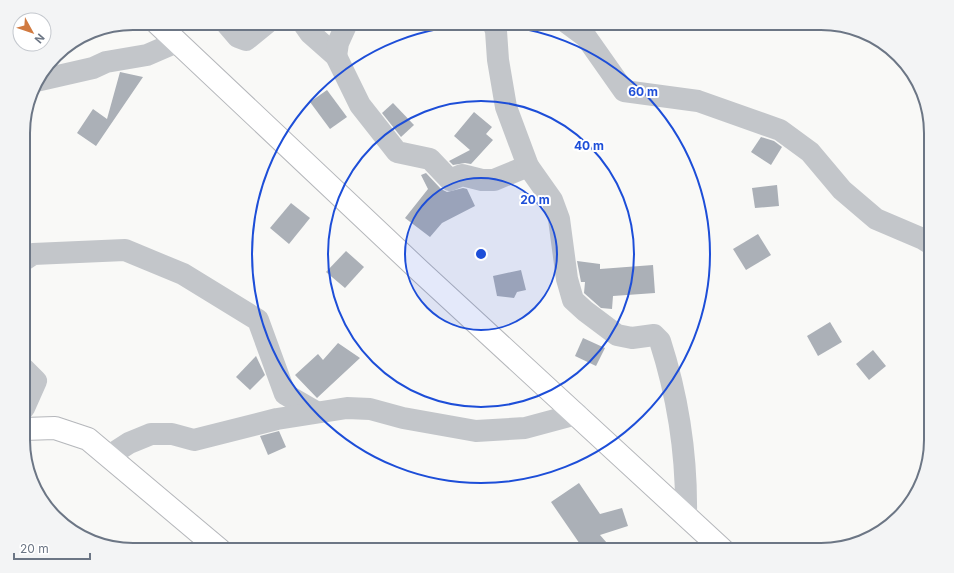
<svg xmlns="http://www.w3.org/2000/svg" width="954" height="573" font-family="Inter,sans-serif">
  <rect width="100%" height="100%" fill="#f9f9f7"/>
  <g fill="#abb0b7">
    <polygon points="120,72 143,77 96,146 77,133 93,109 107,119"/>
    <polygon points="327,90 347,117 330,129 310,102"/>
    <polygon points="393,103 414,125 401,137 382,113"/>
    <polygon points="474,112 492,127 486,134 493,140 471,164 465,163 453,165 449,161 470,150 454,136"/>
    <polygon points="761,137 774,141 782,147 771,165 751,152"/>
    <polygon points="426,173 441,189 447,192 463,188 467,189 475,206 442,223 430,237 405,218 428,189 421,175"/>
    <polygon points="777,185 779,206 755,208 752,188"/>
    <polygon points="291,203 310,218 289,244 270,228"/>
    <polygon points="758,234 771,255 746,270 733,249"/>
    <polygon points="346,251 364,267 345,288 326,272"/>
    <polygon points="577,261 600,264 600,269 653,265 655,293 613,296 612,309 601,308 584,293 585,282 581,282"/>
    <polygon points="521,270 526,290 517,292 514,298 497,296 493,276"/>
    <polygon points="830,322 842,342 818,356 807,336"/>
    <polygon points="583,338 605,348 596,366 575,356"/>
    <polygon points="338,343 360,358 317,398 295,375 318,354 323,360"/>
    <polygon points="873,350 886,366 869,380 856,364"/>
    <polygon points="256,356 265,375 250,390 236,377"/>
    <polygon points="279,431 286,447 268,455 260,436"/>
    <polygon points="579,483 600,514 622,508 628,526 600,535 613,550 584,550 551,502"/>
  </g>
  <g fill="none" stroke-linecap="round" stroke-linejoin="round">
    <defs>
      <g id="trunk">
        <polyline points="157,23 420,271 723,550"/>
        <polyline points="24,429 55,428 88,439 220,550"/>
      </g>
    </defs>
    <use href="#trunk" stroke="#b5b7bb" stroke-width="24"/>
    <g stroke="#c3c6ca" stroke-width="22">
      <polyline points="226,23 238,37 246,40 267,23"/>
      <polyline points="303,23 310,33 336,56 360,105 397,152 430,159 450,180 462,175 482,180 494,180 528,166"/>
      <path d="M493 23 496 31 498 60 506 107 528 166 552 200 559 219 567 279 573 300 585 311 617 335 632 338 654 335 660 341C678 397 687 458 686 516"/>
      <polyline points="567,23 586,37 624,91 698,101 780,130 810,152 842,190 876,219 923,239 931,244"/>
      <polyline points="336,56 338,43 347,23"/>
      <polyline points="36,81 93,68 106,62 147,55 177,42"/>
      <polyline points="24,260 33,254 125,250 183,274 258,320 285,394 316,412"/>
      <polyline points="24,369 36,381 24,408"/>
      <polyline points="109,456 129,443 151,434 172,434 194,440 277,419 347,408 370,409 403,418 476,431 525,428 577,414"/>
    </g>
    <use href="#trunk" stroke="#fff" stroke-width="22"/>
  </g>
  <circle cx="481" cy="254" r="76" fill="#1d4ed8" fill-opacity=".12"/>
  <g fill="none" stroke="#1d4ed8" stroke-width="2">
    <circle cx="481" cy="254" r="76"/>
    <circle cx="481" cy="254" r="153"/>
    <circle cx="481" cy="254" r="229"/>
  </g>
  <path d="M0 0H954V573H0ZM133 30H821A103 103 0 0 1 924 133V440A103 103 0 0 1 821 543H133A103 103 0 0 1 30 440V133A103 103 0 0 1 133 30Z" fill="#f3f4f5" fill-rule="evenodd"/>
  <path fill="none" stroke="#6c7685" stroke-width="2" d="M133 30H821A103 103 0 0 1 924 133V440A103 103 0 0 1 821 543H133A103 103 0 0 1 30 440V133A103 103 0 0 1 133 30Z"/>
  <circle cx="481" cy="254" r="6" fill="#1d4ed8" stroke="#fff" stroke-width="2"/>
  <g font-size="12" text-anchor="middle" font-weight="bold" fill="#1d4ed8" stroke="#fff" stroke-width="4" stroke-linejoin="round" paint-order="stroke">
    <text x="643" y="96">60 m</text>
    <text x="589" y="150">40 m</text>
    <text x="535" y="204">20 m</text>
  </g>
  <g transform="translate(32 32) rotate(130)"><circle r="19" fill="#ffffff" stroke="#c4c8ce"/>
  <path d="M0-3L7 15L0 10L-7 15Z" fill="#d17a40"/>
  <text y="-6" font-size="11" font-weight="bold" text-anchor="middle" fill="#6c7685">N</text>
  </g>
  <path d="M14 553v6h76v-6" fill="none" stroke="#6c7685" stroke-width="2"/>
  <text x="20" y="553" font-size="12" fill="#6c7685" stroke="#ffffff" stroke-width="3" paint-order="stroke">20 m</text>
</svg>
